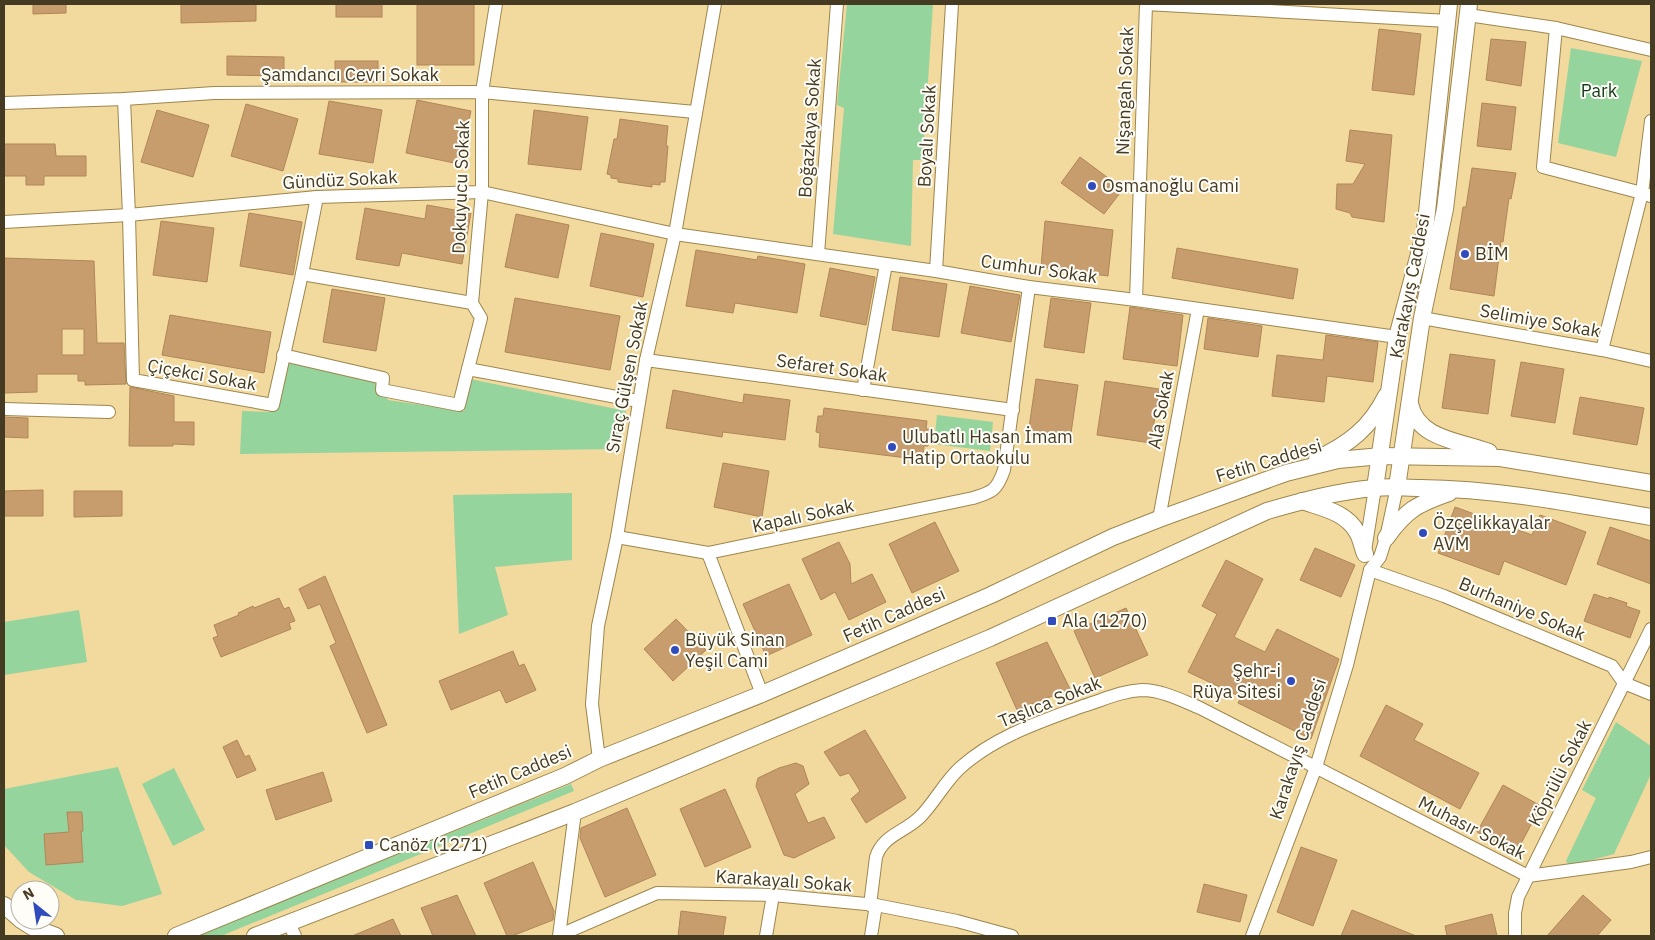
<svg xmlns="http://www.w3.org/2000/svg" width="1655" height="940" font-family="'IBM Plex Sans',sans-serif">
  <rect width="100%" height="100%" fill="#f2d99e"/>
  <g fill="#96d49e">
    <polygon points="847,4 933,4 923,160 913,160 911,246 833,234 844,108 837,105"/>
    <polygon points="1571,48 1642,61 1616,157 1558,143"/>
    <polygon points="284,362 375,379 388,400 464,411 470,379 626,411 618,449 240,454 242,411 270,412"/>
    <polygon points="937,415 993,422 990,451 934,444"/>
    <polygon points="572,493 572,560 495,567 508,615 459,634 453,495"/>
    <polygon points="79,610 87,662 4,675 4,622"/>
    <polygon points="1616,722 1651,746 1651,774 1614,854 1570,866 1566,861 1596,798 1582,790"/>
    <polygon points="118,767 162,894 122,906 76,900 29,872 4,845 4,789"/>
    <polygon points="174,768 205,830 173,846 142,784"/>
    <polygon points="571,784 574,791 221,936 195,936"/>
  </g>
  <g fill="#c89d6e" stroke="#b08658" fill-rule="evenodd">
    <polygon points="33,4 66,4 66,13 33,14"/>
    <polygon points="181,4 256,4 256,21 181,23"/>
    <rect x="336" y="4" width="46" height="13"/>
    <rect x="417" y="4" width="57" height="61"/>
    <polygon points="1379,29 1421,34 1414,95 1372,90"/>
    <polygon points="1491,39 1526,42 1521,86 1486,80"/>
    <polygon points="227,56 284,57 284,76 227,75"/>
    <rect x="335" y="61" width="43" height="21"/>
    <polygon points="417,100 471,111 459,164 406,153"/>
    <polygon points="329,101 382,110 373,163 319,154"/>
    <polygon points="1482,103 1516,107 1511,150 1477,146"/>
    <polygon points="246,104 298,119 283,171 231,156"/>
    <polygon points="157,110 209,125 193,177 141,162"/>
    <polygon points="534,110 588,117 581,170 528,164"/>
    <polygon points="620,119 668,126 666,146 668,146 665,182 660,182 660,185 652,184 652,187 618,182 618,179 611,178 611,175 607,174 614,139 617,139"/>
    <polygon points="1350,130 1392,135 1384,222 1352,217 1350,213 1336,209 1337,184 1353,184 1365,164 1346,161"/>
    <polygon points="4,144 55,144 56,156 86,156 86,176 44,176 44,185 26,185 26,176 4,176"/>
    <polygon points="1080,157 1123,189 1104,214 1061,183"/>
    <polygon points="1472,168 1516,173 1511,199 1509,198 1503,242 1501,241 1494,296 1450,289 1463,207 1466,207"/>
    <polygon points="427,205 471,213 462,264 402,253 399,266 356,259 365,208 425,219"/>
    <polygon points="249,213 302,222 293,275 240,266"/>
    <polygon points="516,214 569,225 558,278 505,267"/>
    <polygon points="161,221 214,228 207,282 153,275"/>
    <polygon points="1045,221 1113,230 1108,276 1041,267"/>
    <polygon points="601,233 654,244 643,297 590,286"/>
    <polygon points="1177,248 1298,269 1293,299 1172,278"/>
    <polygon points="696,250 757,260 758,256 805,264 797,313 735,303 733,313 686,306"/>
    <path d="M4 258 94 261 97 343H124L126 384 85 385V381H78V374H37V392L4 393ZM62 329H84V355H62Z"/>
    <polygon points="830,268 875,277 866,325 820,316"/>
    <polygon points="900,277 947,284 939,337 892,330"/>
    <polygon points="970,286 1020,295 1011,342 961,333"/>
    <polygon points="332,289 385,298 376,351 323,342"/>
    <polygon points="515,298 620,316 610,370 505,352"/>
    <polygon points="1051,298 1091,303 1084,353 1044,347"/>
    <polygon points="1130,307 1183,315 1177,366 1123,359"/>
    <polygon points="170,315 271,332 264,373 162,355"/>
    <polygon points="1208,318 1262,326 1258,357 1204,349"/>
    <polygon points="1326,335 1378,342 1373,382 1327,376 1324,402 1272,396 1277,355 1323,360"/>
    <polygon points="1450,354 1495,360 1488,414 1442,408"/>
    <polygon points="1521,362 1564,369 1555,423 1511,416"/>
    <polygon points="1036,379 1078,385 1070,440 1028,435"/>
    <polygon points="1105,381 1159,389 1151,443 1097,435"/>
    <polygon points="130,387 174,396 174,422 194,422 194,445 173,444 173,446 129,446"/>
    <polygon points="673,390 743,403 744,394 790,400 785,440 723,432 722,437 666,428"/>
    <polygon points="1580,397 1644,408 1637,445 1573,434"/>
    <polygon points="824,408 927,421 926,429 930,429 928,446 924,446 923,460 819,447 820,433 816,432 818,416 823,416"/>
    <polygon points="4,417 28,418 28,438 4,437"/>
    <polygon points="723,463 769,471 762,517 714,507"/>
    <polygon points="43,490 43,516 4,516 4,491"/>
    <polygon points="74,491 122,491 122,516 74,517"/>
    <polygon points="1455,507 1532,535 1540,515 1586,532 1566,585 1504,561 1499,575 1438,553"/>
    <polygon points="935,522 959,571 912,593 889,544"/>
    <polygon points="1610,527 1651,541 1651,584 1597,564"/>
    <polygon points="839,542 850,564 851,584 872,574 886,602 849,620 835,592 821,600 802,559"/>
    <polygon points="1315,548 1355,565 1341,597 1300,580"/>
    <polygon points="1226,560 1263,579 1234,637 1265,652 1277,629 1339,659 1311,739 1238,703 1241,697 1188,672 1217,614 1202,606"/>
    <polygon points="325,576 387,725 367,733 330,646 336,643 320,604 308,609 299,589"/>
    <polygon points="789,584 812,635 766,656 743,604"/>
    <polygon points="1594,594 1609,599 1609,597 1627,603 1626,606 1640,611 1630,638 1584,621"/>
    <polygon points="279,598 284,609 289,607 295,621 289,623 291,629 221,657 213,638 218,636 214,625 239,615 238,613 253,606 254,608"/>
    <polygon points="1126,608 1148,655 1095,678 1074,631"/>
    <polygon points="676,619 706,650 673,681 644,649"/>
    <polygon points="1047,642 1070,689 1017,710 996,663"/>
    <polygon points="513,651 519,666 524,664 536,690 506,703 500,690 451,710 439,681"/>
    <polygon points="1386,705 1423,724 1414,740 1479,773 1460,809 1360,756"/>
    <polygon points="865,730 906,798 866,823 851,799 860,791 849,773 840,776 824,752"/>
    <polygon points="237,740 245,757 249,755 256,770 237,778 223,747"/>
    <polygon points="796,763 803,766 809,784 795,794 808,823 824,817 835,838 794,858 784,855 756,786 758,778 779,768"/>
    <polygon points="323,772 332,801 276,820 266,790"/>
    <polygon points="1503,785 1541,806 1516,853 1477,832"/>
    <polygon points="725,789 751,847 705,867 680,809"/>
    <polygon points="627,808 656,875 605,897 580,838 581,828"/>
    <polygon points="67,812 82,812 83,831 81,831 83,862 46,865 44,834 69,832"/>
    <polygon points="1301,847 1337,860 1313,926 1277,912"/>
    <polygon points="533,862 554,911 553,920 512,936 507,936 484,883"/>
    <polygon points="1204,884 1247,895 1240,922 1197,912"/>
    <polygon points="457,895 476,936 433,936 421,908"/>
    <polygon points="1583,895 1611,920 1597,936 1547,936"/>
    <polygon points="1352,910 1416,936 1341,936"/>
    <polygon points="681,911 726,917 723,936 678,936"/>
    <polygon points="1492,914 1497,936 1447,936 1445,926"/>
    <polygon points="393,919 401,936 352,936"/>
  </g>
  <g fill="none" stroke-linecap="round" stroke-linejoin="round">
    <defs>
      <g id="minor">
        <polyline points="1468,15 1556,28 1651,50"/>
        <polyline points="1556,28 1543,167 1642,193 1651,121"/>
        <polyline points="124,99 129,215 133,380 273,405 302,274 317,197"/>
        <polyline points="4,103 124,99 214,93 482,92 695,112"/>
        <polyline points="4,222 129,215 317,197 482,192 675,234 936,271 1029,287 1136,300 1397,337"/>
        <polyline points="818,254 837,4"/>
        <polyline points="936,271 952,4"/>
        <polyline points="302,274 472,303"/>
        <polyline points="1136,300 1146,4 1448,21"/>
        <polyline points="1422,318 1602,350 1651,361"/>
        <polyline points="1602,350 1642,193 1651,196"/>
        <polyline points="283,355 383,378 382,390 459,405 468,369 638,401"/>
        <polyline points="646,360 1013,410"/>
        <polyline points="468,369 481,318 472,303 482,192 482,92 496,4"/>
        <polyline points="863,390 886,264"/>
        <polyline points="4,409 109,412"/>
        <polyline points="1159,519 1198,309"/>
        <path d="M617 537 708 553 973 498C993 492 997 490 1004 470L1029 287"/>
        <polyline points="1365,551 1375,488"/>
        <polyline points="708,553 762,694"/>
        <polyline points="1370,570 1444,596 1612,666 1624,683 1651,694"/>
        <polyline points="599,759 592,704 598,626 617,537 646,360 675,234 715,4"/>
        <path d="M870 905 876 857C883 835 905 832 920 817 935 802 945 781 961 767 996 736 1040 722 1083 706 1103 700 1121 691 1142 690 1162 690 1183 701 1200 708L1528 876 1631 862 1651 857"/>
        <polyline points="288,922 295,936"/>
        <polyline points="560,935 657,893 773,895 876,905 957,921 1012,936"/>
        <polyline points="559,936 575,812"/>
        <polyline points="766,936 773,895"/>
        <polyline points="871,936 876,905"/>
        <polyline points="1252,936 1316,767 1347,665 1370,570 1380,557 1386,538 1397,487"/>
        <polyline points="1515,936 1515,913 1518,897 1651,629"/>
      </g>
      <g id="major">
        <path d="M1410 404C1418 440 1461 441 1489 452"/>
        <path d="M1317 459C1349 444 1370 428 1386 396"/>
        <polyline points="1397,487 1422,318 1445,209 1469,4"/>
        <polyline points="1375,488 1397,337 1425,231 1449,4"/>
        <path d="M1302 501C1322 508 1346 512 1357 532 1361 538 1362 547 1365 554"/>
        <path d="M1386 538C1406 510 1417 504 1449 493"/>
        <polyline points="4,905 20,919"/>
        <polyline points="21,920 32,927 56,936"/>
        <polyline points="176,936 565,776 599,759 762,694 908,631 991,595 1113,537 1159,519 1286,473 1338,460 1381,456 1500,458 1651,483"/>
        <path d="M255 936 575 812 990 638 1267 511C1302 501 1338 491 1375 488 1390 486 1405 488 1421 488 1498 489 1575 504 1651 517"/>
      </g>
    </defs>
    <use href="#minor" stroke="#9d864d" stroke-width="14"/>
    <use href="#major" stroke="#9d864d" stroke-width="18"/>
    <use href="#minor" stroke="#fff" stroke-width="12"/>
    <use href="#major" stroke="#fff" stroke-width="16"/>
  </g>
  <g fill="#304bbc" stroke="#fffdf7" stroke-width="2">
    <circle cx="1092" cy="186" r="5"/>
    <circle cx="1465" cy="254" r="5"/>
    <circle cx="892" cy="447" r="5"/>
    <circle cx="1423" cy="533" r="5"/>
    <rect x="1047" y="616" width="10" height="10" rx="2.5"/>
    <circle cx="675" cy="650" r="5"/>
    <circle cx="1291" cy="681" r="5"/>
    <rect x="364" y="840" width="10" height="10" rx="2.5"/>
  </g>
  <g text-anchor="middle" stroke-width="4" stroke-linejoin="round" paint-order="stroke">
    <g font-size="18" fill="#453b23" stroke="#fffdf7">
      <text x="350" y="81">Şamdancı Cevri Sokak</text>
      <text transform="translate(1125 91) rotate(-88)" y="6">Nişangah Sokak</text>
      <text transform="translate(810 128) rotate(-86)" y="6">Boğazkaya Sokak</text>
      <text transform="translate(927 136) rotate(-87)" y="6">Boyalı Sokak</text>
      <text transform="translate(340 180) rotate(-3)" y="6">Gündüz Sokak</text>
      <text transform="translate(461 187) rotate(-88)" y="6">Dokuyucu Sokak</text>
      <text transform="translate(1039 269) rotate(8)" y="6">Cumhur Sokak</text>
      <text transform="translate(1410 286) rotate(-79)" y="6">Karakayış Caddesi</text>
      <text transform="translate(1540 321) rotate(10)" y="6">Selimiye Sokak</text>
      <text transform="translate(832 368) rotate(8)" y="6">Sefaret Sokak</text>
      <text transform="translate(202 375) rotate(10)" y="6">Çiçekci Sokak</text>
      <text transform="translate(627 377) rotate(-79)" y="6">Sıraç Gülşen Sokak</text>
      <text transform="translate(1161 410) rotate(-80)" y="6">Ala Sokak</text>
      <text transform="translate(1269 461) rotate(-17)" y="6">Fetih Caddesi</text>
      <text transform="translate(803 516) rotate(-12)" y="6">Kapalı Sokak</text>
      <text transform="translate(1522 609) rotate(23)" y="6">Burhaniye Sokak</text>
      <text transform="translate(894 615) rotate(-24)" y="6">Fetih Caddesi</text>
      <text transform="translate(1050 702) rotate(-22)" y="6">Taşlıca Sokak</text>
      <text transform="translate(1298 749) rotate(-72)" y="6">Karakayış Caddesi</text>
      <text transform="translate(520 772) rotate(-23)" y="6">Fetih Caddesi</text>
      <text transform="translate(1560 773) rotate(-63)" y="6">Köprülü Sokak</text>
      <text transform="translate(1472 828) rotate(27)" y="6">Muhasır Sokak</text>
      <text transform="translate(784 881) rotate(4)" y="6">Karakayalı Sokak</text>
    </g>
    <g font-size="18" fill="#123b1b" stroke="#fffdf7">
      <text x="1599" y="97">Park</text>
    </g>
    <g font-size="18" fill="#453b23" stroke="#fffdf7" text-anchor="start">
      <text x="1102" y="192">Osmanoğlu Cami</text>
      <text x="1475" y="260">BİM</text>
      <text x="902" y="443">Ulubatlı Hasan İmam<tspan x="902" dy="21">Hatip Ortaokulu</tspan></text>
      <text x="1433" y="529">Özçelikkayalar<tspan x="1433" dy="21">AVM</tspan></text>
      <text x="1062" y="627">Ala (1270)</text>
      <text x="685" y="646">Büyük Sinan<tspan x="685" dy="21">Yeşil Cami</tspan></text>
      <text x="1281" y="677" text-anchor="end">Şehr-i<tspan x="1281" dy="21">Rüya Sitesi</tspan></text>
      <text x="379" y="851">Canöz (1271)</text>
    </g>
  </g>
  <rect width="1655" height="940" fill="none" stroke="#453b23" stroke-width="10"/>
  <g transform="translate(35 905) rotate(330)"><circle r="24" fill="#fffdf7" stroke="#b5afa2"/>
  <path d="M0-4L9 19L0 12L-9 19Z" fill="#304bbc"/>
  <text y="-8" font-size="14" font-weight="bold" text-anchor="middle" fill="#453b23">N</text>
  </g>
</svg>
